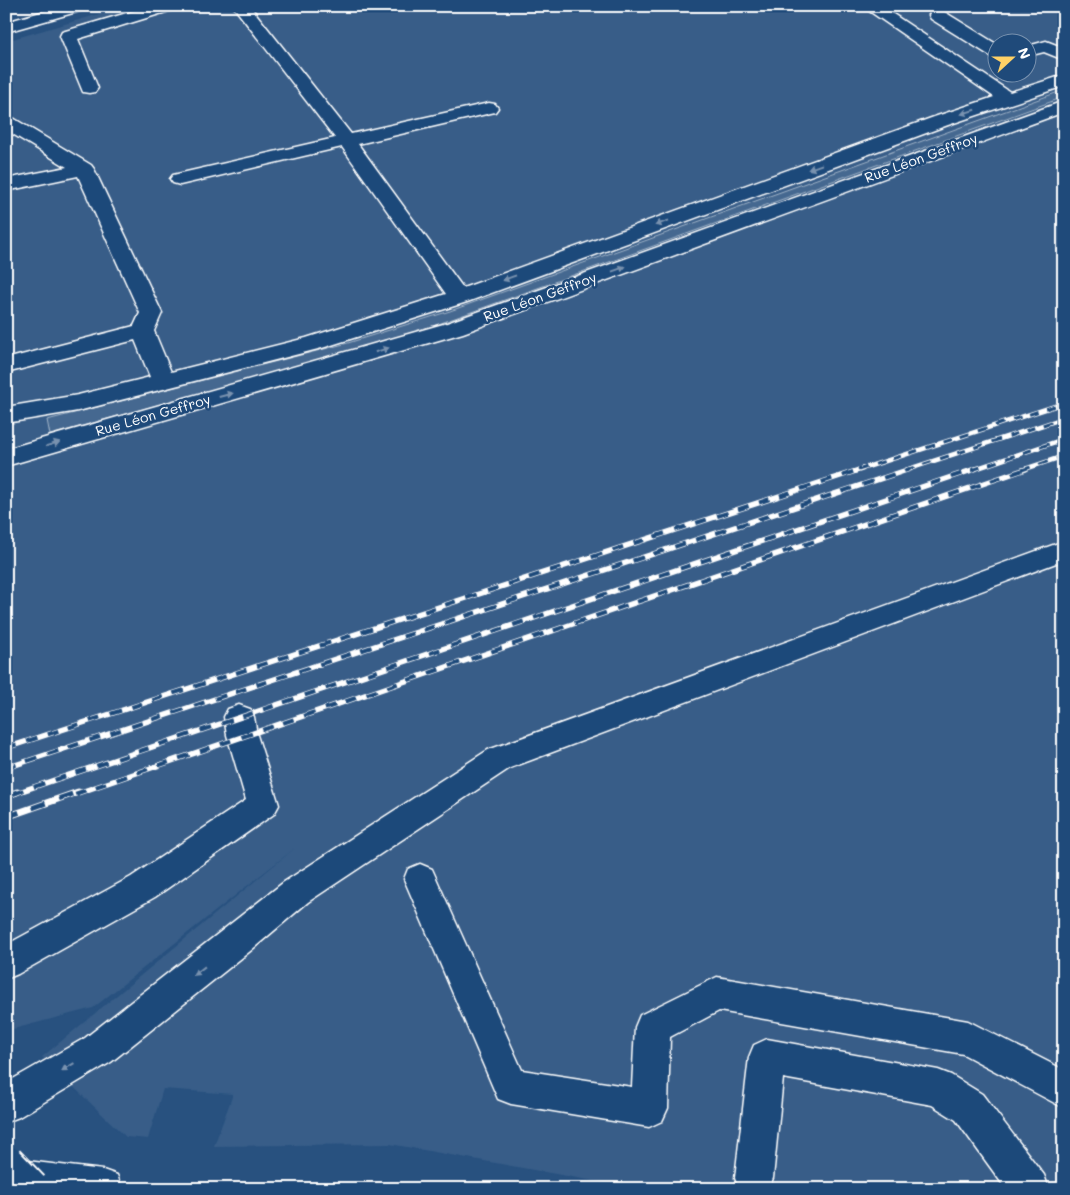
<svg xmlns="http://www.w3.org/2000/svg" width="1070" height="1195" font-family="Mali,sans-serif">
  <rect width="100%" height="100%" fill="#28517f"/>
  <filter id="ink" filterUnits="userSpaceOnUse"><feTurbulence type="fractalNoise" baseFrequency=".02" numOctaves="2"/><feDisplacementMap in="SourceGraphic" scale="10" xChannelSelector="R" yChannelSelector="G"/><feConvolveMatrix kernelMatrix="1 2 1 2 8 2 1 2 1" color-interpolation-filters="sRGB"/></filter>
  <g filter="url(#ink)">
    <path fill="#375d88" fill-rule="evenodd" d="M127 6H1064V1189H638L390 1144 214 1146 233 1094 163 1089 148 1139 126 1137 42 1057 295 848 93 1008 6 1031V41ZM998 42H1028V72H998Z"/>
    <path fill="#446890" stroke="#a2b4c8" d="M1064 90V97L419 331C297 368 173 400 50 435L47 420 348 343 450 311Z"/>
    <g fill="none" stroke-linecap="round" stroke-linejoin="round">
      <defs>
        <g id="minor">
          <polygon points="62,6 89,6 87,9 6,32 6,22"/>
          <polygon points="151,6 178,6 176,9 78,39 98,88 95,92 89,93 83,92 60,36 62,32"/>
          <polygon points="233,6 250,6 351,134 489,103 495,104 498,108 495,112 358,144 463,288 934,117 994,97 862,6 881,6 1010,92 1064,75 1064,86 948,125 467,302 322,348 78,411 6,423 6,407 78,395 150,377 135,340 6,373 6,359 134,326 140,313 78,176 6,191 6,179 67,167 6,130 6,117 13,118 91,165 94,169 162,313 154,331 171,372 306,338 446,294 342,147 180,185 173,183 170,179 173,175 335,138"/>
          <polygon points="937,10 943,11 998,45 998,58 992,57 931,19 929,15 931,11"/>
          <polygon points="1046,41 1064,48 1064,60 1044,52 1028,56 1028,46"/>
          <polygon points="1064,101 1064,112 463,333 6,466 6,449 447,323"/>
          <polygon points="1064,541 1064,560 510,768 308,902 249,952 111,1062 19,1117 6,1122 6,1083 85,1038 284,882 488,750"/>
          <polygon points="239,705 250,709 254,717 257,735 279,805 274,814 155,897 18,974 6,979 6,945 131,877 246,800 227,735 224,717 228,709"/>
          <polygon points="420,864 432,869 522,1070 632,1087 635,1027 640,1015 717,977 968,1021 1064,1070 1064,1108 963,1054 719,1011 670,1037 668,1108 662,1121 649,1127 511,1104 498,1099 404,879 408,869"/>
          <polygon points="767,1039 938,1070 951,1075 982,1094 1044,1175 1049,1189 1006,1189 956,1120 932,1105 783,1078 773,1178 769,1189 739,1189 735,1178 749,1057 754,1045"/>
        </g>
        <polygon id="major" points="10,1159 103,1170 117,1175 122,1189 6,1189 6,1160"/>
      </defs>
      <use href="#minor" stroke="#fff" stroke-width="3"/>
      <use href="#major" stroke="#fff" stroke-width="3"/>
      <use href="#minor" fill="#1f4a7a" fill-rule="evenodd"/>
      <use href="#major" fill="#1f4a7a" fill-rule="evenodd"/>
      <defs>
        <g id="rail-far2">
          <polyline points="858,470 1064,403"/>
          <polyline points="906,470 1064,418"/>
          <polyline points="972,470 1064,439"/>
          <polyline points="1022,470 1064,456"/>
        </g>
        <g id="rail-far1">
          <polyline points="6,748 862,469"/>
          <polyline points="6,768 910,469"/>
          <polyline points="13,794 975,469"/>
          <polyline points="75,794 1026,469"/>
        </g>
        <g id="rail">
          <polyline points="6,796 17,792"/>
          <polyline points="6,817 78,792"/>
        </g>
      </defs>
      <use href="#rail-far2" stroke="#fff" stroke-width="4.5"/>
      <use href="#rail-far1" stroke="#fff" stroke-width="5.5"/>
      <use href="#rail" stroke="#fff" stroke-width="7"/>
      <use href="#rail-far2" stroke="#1f4a7a" stroke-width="3" stroke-dasharray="9" stroke-linecap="butt"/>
      <use href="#rail-far1" stroke="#1f4a7a" stroke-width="4" stroke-dasharray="11" stroke-linecap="butt"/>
      <use href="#rail" stroke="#1f4a7a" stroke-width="5" stroke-dasharray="14" stroke-linecap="butt"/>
      <defs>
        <polyline id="highway-bridge" points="6,1163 31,1189"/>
      </defs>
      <use href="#highway-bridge" stroke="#fff" stroke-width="39" stroke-linecap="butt"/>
      <use href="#highway-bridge" stroke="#1f4a7a" stroke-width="35"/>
    </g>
    <defs><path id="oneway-solid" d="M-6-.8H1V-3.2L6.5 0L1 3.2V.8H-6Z" transform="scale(1.25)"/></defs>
    <g fill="#7992af">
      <use href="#oneway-solid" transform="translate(968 112) rotate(162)"/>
      <use href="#oneway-solid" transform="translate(815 167) rotate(160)"/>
      <use href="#oneway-solid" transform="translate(662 223) rotate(160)"/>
      <use href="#oneway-solid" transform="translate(619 269) rotate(-20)"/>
      <use href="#oneway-solid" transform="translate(509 278) rotate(160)"/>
      <use href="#oneway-solid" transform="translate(382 350) rotate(-17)"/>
      <use href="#oneway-solid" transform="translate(226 395) rotate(-15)"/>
      <use href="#oneway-solid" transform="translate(53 444) rotate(-17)"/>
      <use href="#oneway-solid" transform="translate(199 971) rotate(142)"/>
      <use href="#oneway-solid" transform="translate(68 1067) rotate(149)"/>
    </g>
  </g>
  <g text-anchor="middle" stroke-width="5" stroke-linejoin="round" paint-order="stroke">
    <g font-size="14" fill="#fff" stroke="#1f4a7a">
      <text transform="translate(921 158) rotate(-20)" y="5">Rue Léon Geffroy</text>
      <text transform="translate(540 297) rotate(-20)" y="5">Rue Léon Geffroy</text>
      <text transform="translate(153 415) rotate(-16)" y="5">Rue Léon Geffroy</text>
    </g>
  </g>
  <rect width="1070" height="1195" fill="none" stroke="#1f4a7a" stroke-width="25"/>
  <rect x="12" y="12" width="1045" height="1170" fill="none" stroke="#fff" stroke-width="2" filter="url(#ink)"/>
  <g transform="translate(1012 58) rotate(69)"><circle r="24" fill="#1f4a7a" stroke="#7992af"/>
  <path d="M0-4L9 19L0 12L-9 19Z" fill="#ffd166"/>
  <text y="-8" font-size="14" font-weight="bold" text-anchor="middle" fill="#ffffff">N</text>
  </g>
</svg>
